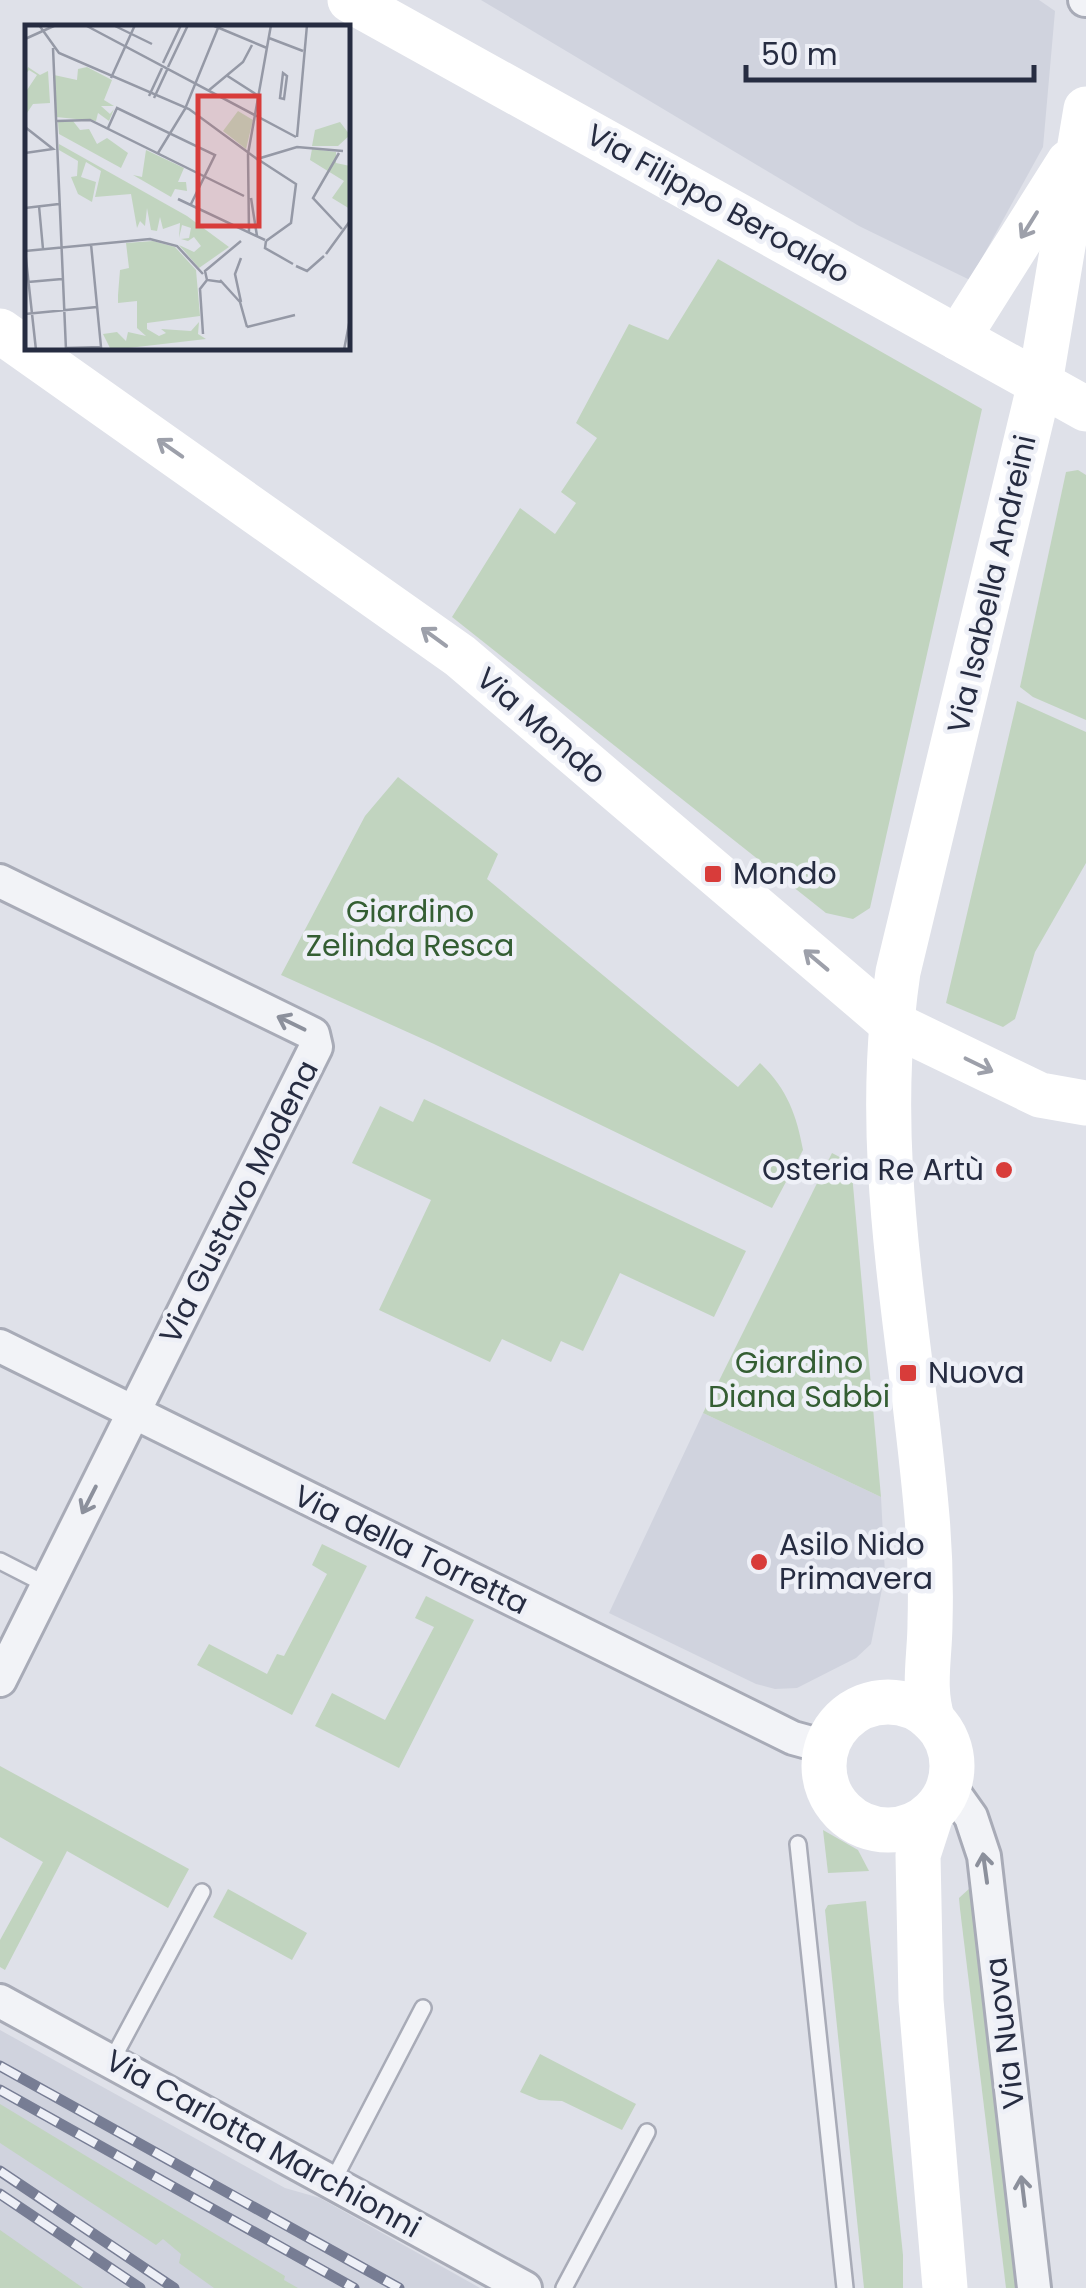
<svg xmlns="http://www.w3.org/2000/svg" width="1086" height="2288" font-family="Poppins,sans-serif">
  <rect width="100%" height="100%" fill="#dfe1e9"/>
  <g fill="#d0d3de">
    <polygon points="481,0 1039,0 1055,11 1043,147 970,280 859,226"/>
    <polygon points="703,1413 881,1497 885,1574 871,1644 856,1658 797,1688 775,1689 756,1684 609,1613"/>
    <polygon points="0,2030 285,2188 320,2198 480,2288 0,2288"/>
  </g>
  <g fill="#c1d4bf">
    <polygon points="718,259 982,409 870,908 853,919 826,913 452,617 520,508 555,534 576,503 561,492 597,438 576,423 629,324 668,340"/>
    <polygon points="1078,470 1086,475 1086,720 1033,697 1020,687 1066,472"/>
    <polygon points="1017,701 1086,732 1086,863 1035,952 1015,1019 1003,1027 946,1003"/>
    <path d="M398 777 498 854 487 879 738 1087 760 1063C786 1087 797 1115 803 1150L772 1208 434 1044 281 975 365 816Z"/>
    <polygon points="424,1099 746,1251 714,1317 620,1273 583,1351 561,1341 551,1362 502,1339 490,1362 379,1310 431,1200 352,1163 380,1106 413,1122"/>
    <polygon points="832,1153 851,1163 881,1497 703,1413"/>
    <polygon points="322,1544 367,1566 292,1715 197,1665 209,1644 267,1674 277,1654 284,1656 327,1574 312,1565"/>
    <polygon points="426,1596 474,1620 399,1768 315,1726 332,1693 385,1720 434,1627 415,1618"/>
    <polygon points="0,1766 189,1869 168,1908 67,1851 5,1970 0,1967 0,1940 43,1862 0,1837"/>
    <polygon points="823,1830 858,1850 869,1871 828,1873"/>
    <polygon points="970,1888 972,1890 1018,2288 1006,2288 960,1909 959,1898"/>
    <polygon points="228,1889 307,1933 292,1960 213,1917"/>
    <polygon points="866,1901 903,2255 903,2288 864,2288 825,1910 828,1905"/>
    <polygon points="540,2054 636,2104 622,2130 562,2101 539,2100 520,2092"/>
    <polygon points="0,2104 285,2276 284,2280 298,2288 214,2288 179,2263 181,2254 163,2239 156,2245 0,2143"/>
    <polygon points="0,2230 83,2288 0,2288"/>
  </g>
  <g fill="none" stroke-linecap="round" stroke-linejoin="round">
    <defs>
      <g id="lane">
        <polyline points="0,1561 47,1585"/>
        <polyline points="798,1844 845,2288"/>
        <polyline points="111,2062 202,1892"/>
        <polyline points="333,2181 423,2008"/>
        <polyline points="564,2288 647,2132"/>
      </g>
      <g id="street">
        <polyline points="1085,0 1086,0"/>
        <polyline points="0,881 313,1034 316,1047 0,1680"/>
        <polyline points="0,1346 793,1738 826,1747"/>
        <polyline points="949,1786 971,1817 984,1856 1034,2288"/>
        <polyline points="0,2001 525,2288"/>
      </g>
    </defs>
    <use href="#lane" stroke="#a8abb7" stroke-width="20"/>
    <use href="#street" stroke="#a8abb7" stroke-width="38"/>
    <use href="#lane" stroke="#f2f3f7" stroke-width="15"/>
    <use href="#street" stroke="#f2f3f7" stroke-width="32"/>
    <g stroke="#fff" stroke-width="45">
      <polyline points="350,0 1086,409"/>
      <polyline points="0,331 460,656 891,1023 1040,1095 1086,1103"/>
      <polyline points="958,338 1069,162"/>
      <circle cx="888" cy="1766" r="64"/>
      <path d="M933 1721C922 1688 930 1657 930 1623 931 1588 930 1552 927 1517 912 1334 870 1157 898 972L1040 383 1086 109"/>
      <polyline points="931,1815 918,1855 921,2000 945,2288"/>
    </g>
    <defs>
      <g id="rail">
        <polyline points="0,2066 399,2288"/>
        <polyline points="0,2090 354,2288"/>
        <polyline points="0,2171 174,2288"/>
        <polyline points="0,2194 140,2288"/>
      </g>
    </defs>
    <use href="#rail" stroke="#777d94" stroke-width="11"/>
    <use href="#rail" stroke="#eef0f7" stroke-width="8" stroke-dasharray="22" stroke-linecap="butt"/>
  </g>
  <defs><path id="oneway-shaft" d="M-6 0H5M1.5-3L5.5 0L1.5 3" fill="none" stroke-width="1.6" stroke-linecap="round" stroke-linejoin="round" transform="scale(2.5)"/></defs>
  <g stroke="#9da0aa">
    <use href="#oneway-shaft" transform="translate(1029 225) rotate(122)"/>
    <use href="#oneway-shaft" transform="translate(170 448) rotate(-145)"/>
    <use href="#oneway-shaft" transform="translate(434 637) rotate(-144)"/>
    <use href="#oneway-shaft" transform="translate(816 960) rotate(-140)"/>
    <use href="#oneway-shaft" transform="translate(979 1065) rotate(26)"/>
  </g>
  <g stroke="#8c909c">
    <use href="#oneway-shaft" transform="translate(291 1023) rotate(-154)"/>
    <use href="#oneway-shaft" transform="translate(89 1500) rotate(117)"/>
    <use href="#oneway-shaft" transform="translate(985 1868) rotate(-98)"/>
    <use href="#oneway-shaft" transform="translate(1023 2191) rotate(-97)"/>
  </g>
  <g fill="#d83c3a" stroke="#eef0f7" stroke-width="4">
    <rect x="703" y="864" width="20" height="20" rx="5"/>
    <circle cx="1004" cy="1170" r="10"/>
    <rect x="898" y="1363" width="20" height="20" rx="5"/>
    <circle cx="759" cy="1562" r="10"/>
  </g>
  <g text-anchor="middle" stroke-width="9" stroke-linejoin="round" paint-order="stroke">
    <g font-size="30" fill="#262c41" stroke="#eef0f7">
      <text transform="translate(718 204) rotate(29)" y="10">Via Filippo Beroaldo</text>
      <text transform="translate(992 584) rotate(-77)" y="10">Via Isabella Andreini</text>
      <text transform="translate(541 726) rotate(41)" y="10">Via Mondo</text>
      <text transform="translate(239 1202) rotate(-63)" y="10">Via Gustavo Modena</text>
      <text transform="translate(411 1550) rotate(26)" y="10">Via della Torretta</text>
      <text transform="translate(1005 2033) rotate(-97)" y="10">Via Nuova</text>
      <text transform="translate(263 2144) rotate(29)" y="10">Via Carlotta Marchionni</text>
    </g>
    <g font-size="30" fill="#262c41" stroke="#eef0f7" text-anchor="start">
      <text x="733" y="884">Mondo</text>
      <text x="984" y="1180" text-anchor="end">Osteria Re Artù</text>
      <text x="928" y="1383">Nuova</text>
      <text x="779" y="1555">Asilo Nido<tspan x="779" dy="34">Primavera</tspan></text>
    </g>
    <g font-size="30" fill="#345e33" stroke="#eef0f7">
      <text x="410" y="922">Giardino<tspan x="410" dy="34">Zelinda Resca</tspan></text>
      <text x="799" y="1373">Giardino<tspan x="799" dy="34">Diana Sabbi</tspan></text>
    </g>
  </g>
  <g transform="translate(25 25)">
    <rect width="325" height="325" fill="#dfe1e9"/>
    <path d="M3 42 15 50 23 46 25 78 8 79 2 88 0 68 12 50 4 45 0 50ZM62 42 87 55 79 75 89 81H76L85 89 89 84 84 96 73 88 71 96 31 92 29 50 52 55 53 44ZM213 86 228 95 221 124 198 106ZM48 96 55 105 64 104 72 119 82 113 103 128 96 143 34 109 33 97ZM315 97 325 110 313 121H287L290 105ZM34 119 162 191 204 222 174 243 154 220 169 227 176 221 169 212 163 216 156 214 164 213 166 203 157 200 154 213 155 198 138 204 135 192 132 206 126 205 122 183 120 201 115 196 112 203 106 169 70 172 76 146 61 137 56 152 71 157 67 177 53 169 46 152 52 151 53 136 34 125ZM287 124 311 127V138L325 141V184L307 173 319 156 285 135ZM121 125 159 143 153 157H161L162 166 150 164 146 172 108 150 117 152ZM128 216 150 222 171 245 175 291 122 298V304L134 311 141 308 136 304 166 306 174 297 173 309 181 314 86 325 78 309 92 307 101 316 103 307 121 311 112 303V276L93 278V270L95 245 104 243 101 218Z" fill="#c1d4bf"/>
    <path fill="none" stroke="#9599a6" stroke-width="2.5" d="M14 0 34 28 164 84 232 134 272 122 318 126M60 0 271 112M88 0 127 19M187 0 242 23M244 13 278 26M0 14 31 0M28 23 41 325M138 38 156 0M143 42 163 0M258 48 262 51 259 74 255 73ZM201 50 232 70M86 53 110 0M183 66 218 37 227 20M124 71 137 43M129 73 142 45M32 96 65 95 219 171M0 102 28 124 0 128M83 103 92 83 190 130 165 181M272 112 282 0M133 128 160 84 193 3M314 128 288 173 317 204M234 135 271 159 266 198 241 216M226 173 232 211M153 174 240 215M14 181 18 224M0 183 34 179M224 208 223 129 246 0M241 216 240 223 268 239M0 225 11 325M0 226 125 214 152 221 178 249M301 229 325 196M216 233 210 249 216 277M271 241 282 246 299 231M195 255 215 277 222 302M3 257 37 254M197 257 182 255 180 246 216 216M0 289 72 282M222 302 270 290M178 309 175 264 182 255M41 323 76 322 66 219M225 325H265M319 325 325 294"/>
    <path fill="#d83c3a" fill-opacity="0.15" stroke="#d83c3a" stroke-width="5" d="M173 71H234V201H173Z"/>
    <rect width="325" height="325" fill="none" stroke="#262c41" stroke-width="5"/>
  </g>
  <path d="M746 65v15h288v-15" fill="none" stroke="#262c41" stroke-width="5"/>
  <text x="761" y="65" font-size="30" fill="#262c41" stroke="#eef0f7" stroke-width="8" paint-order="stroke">50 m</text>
</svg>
